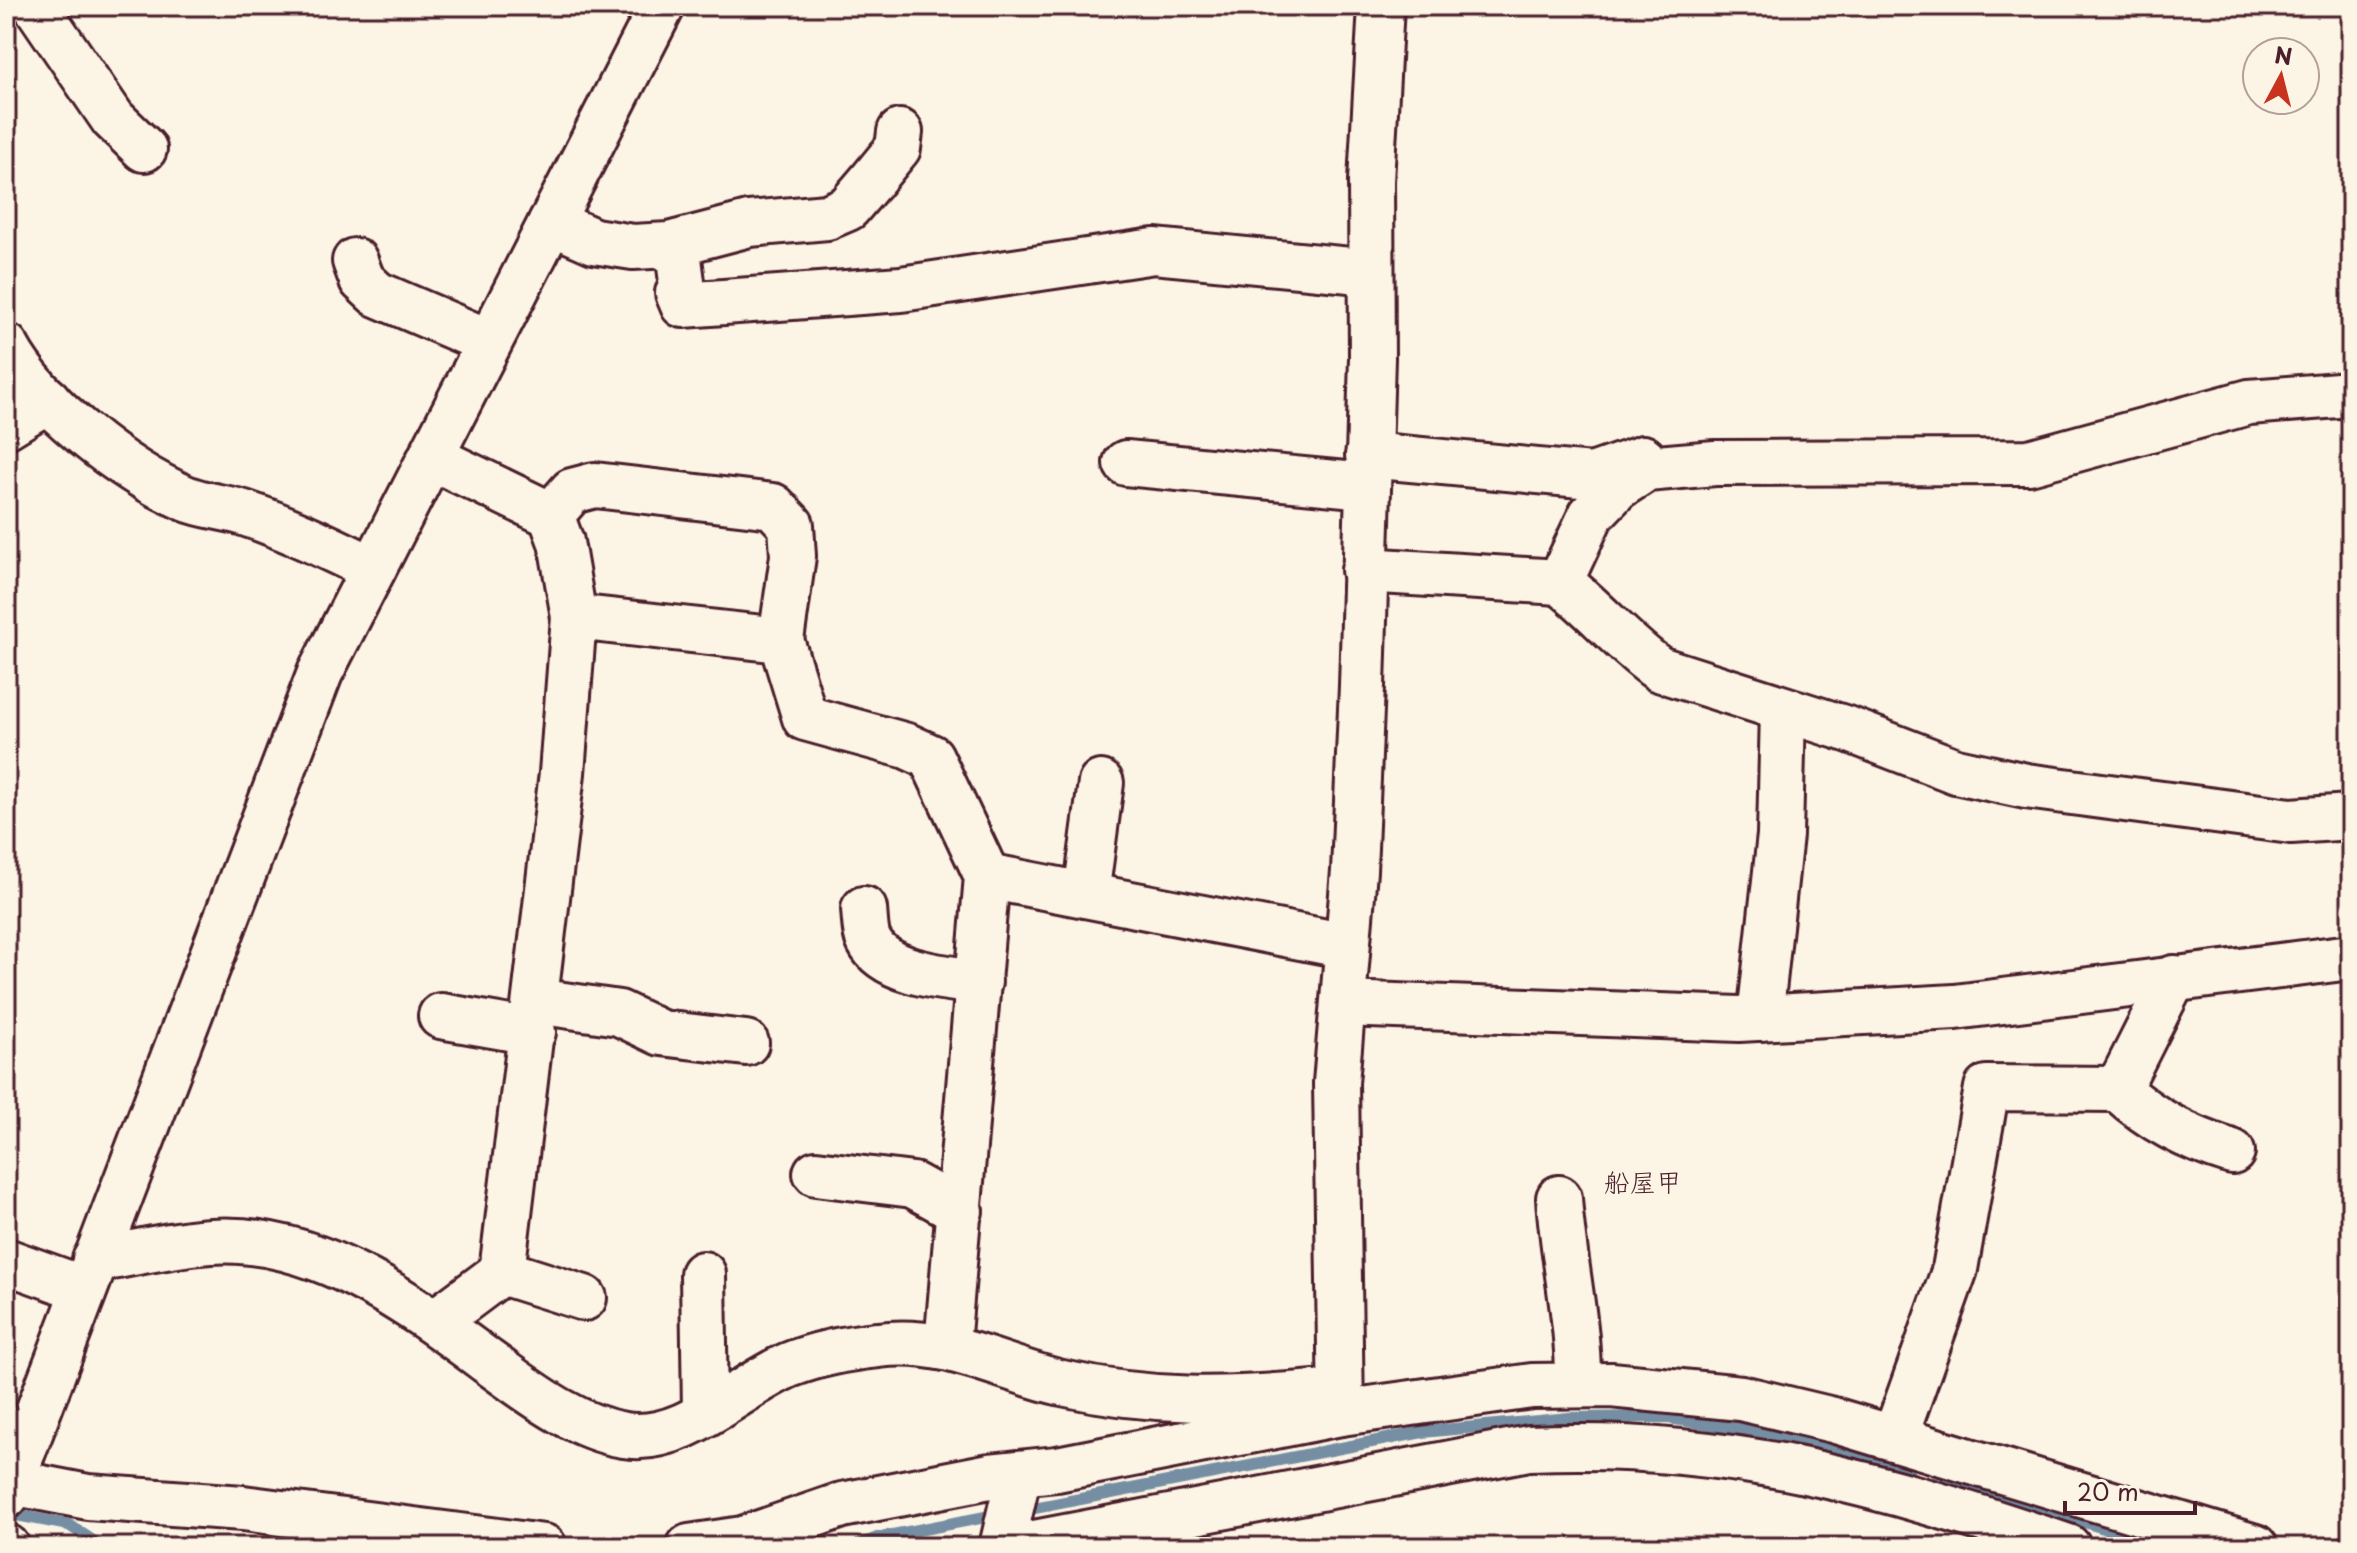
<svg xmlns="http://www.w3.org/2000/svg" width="2357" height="1553" font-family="'Playpen Sans','Klee One',sans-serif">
  <rect width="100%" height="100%" fill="#fcf5e5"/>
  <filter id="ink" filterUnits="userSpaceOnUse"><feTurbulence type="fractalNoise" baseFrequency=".0125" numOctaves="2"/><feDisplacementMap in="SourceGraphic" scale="16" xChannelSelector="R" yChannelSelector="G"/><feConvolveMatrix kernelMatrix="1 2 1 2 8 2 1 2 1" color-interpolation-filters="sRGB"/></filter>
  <g filter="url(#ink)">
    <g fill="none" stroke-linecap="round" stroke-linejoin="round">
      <g stroke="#758ea3" stroke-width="12">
        <polyline points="1937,1474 2162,1547"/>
        <polyline points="1019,1511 1423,1432 1569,1418 1662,1417 1782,1435 1912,1466"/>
        <polyline points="6,1513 69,1525 102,1547"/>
        <polyline points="854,1547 877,1538 1001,1514"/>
      </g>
      <defs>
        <g id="minor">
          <polyline points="36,6 113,119 144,149"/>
          <polyline points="551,222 594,241 633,247 669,245 749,224 827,217 848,208 871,181 898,148 900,132"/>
          <polyline points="677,243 682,282 678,293 683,305 901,289 1154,251 1371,272"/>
          <polyline points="355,261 362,280 377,294 489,342"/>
          <path d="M6 346C37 405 125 472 185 498 204 506 225 507 244 513 289 528 331 549 373 569"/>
          <polyline points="6,426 48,400"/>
          <polyline points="1368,455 1592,476 1643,458"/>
          <polyline points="431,457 551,515 572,491 595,485 773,506 791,525 793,556 781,640 805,718 907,746 931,757 987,876 947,1346"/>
          <polyline points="1126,463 1366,486"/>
          <polyline points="551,515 561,542 574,617 781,640"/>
          <polyline points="1364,570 1560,582 1591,515 1618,487 1646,469 1715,463 2029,462 2249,402 2351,394"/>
          <path d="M1560 582C1596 609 1623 644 1659 669L1850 730 1956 771 2026 786 2291 821 2351 817"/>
          <polyline points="987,876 1347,946"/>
          <polyline points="1086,895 1101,783"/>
          <path d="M864 909C865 919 865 933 869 941 885 974 948 978 979 982"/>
          <path d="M2174 978 2118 1089C2153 1121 2187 1138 2232 1152"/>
          <polyline points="536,1001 619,1013 661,1033 746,1043"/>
          <polyline points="1343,1004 1739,1019 1955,1007 2351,957"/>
          <polyline points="441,1016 533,1032"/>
          <polyline points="1760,1018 1780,835 1783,710"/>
          <polyline points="816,1173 913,1185 960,1211"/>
          <path d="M1559 1198C1563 1261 1579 1322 1578 1385"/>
          <path d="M95 1260C133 1254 173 1243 211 1241 315 1234 409 1303 487 1361 528 1390 573 1427 624 1435 684 1445 737 1387 789 1365 817 1354 848 1348 878 1345 947 1336 997 1368 1062 1383 1151 1403 1225 1401 1315 1393"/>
          <polyline points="6,1261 84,1289"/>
          <polyline points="502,1272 584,1298"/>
          <polyline points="703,1274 705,1412"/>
          <polyline points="435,1322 502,1272 562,773 574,617"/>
          <polyline points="1341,1413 1336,1083 1354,871 1362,686 1372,358 1371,181 1381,6"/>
          <polyline points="1895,1437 1955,1269 1987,1088 2118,1089"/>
          <polyline points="6,1481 88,1497 243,1508 544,1547"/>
          <polyline points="6,1496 320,673 662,6"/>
          <polyline points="6,1547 7,1547"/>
          <polyline points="689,1547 743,1539 842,1505 990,1476 1057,1469 1341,1413 1532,1386 1611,1385 1741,1398 1833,1420 2255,1547"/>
          <polyline points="1002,1547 1019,1473"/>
          <path d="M1013 1547 1529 1448C1728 1439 1882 1484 2068 1547"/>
        </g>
      </defs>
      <use href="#minor" stroke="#4a1f2b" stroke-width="50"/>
      <use href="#minor" stroke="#fcf5e5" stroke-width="44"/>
    </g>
  </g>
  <g text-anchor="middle" stroke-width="6" stroke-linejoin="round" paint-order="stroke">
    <g font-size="26" fill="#4a1f2b" stroke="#fcf5e5">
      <text x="1643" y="1192">船屋甲</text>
    </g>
  </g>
  <rect width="2357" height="1553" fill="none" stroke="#fcf5e5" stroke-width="32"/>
  <rect x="16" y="16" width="2325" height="1521" fill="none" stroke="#4a1f2b" stroke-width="3" filter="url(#ink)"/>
  <g transform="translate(2281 76) rotate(7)"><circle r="38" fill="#fcf5e5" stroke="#b59f9b" stroke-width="2"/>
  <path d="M0-6L14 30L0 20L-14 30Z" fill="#c8321e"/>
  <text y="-12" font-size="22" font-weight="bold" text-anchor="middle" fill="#4a1f2b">N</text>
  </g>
  <path d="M2065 1501v12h130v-12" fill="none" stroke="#4a1f2b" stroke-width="4"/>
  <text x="2077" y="1501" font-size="24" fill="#4a1f2b" stroke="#fcf5e5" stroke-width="6" paint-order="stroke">20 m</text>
</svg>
